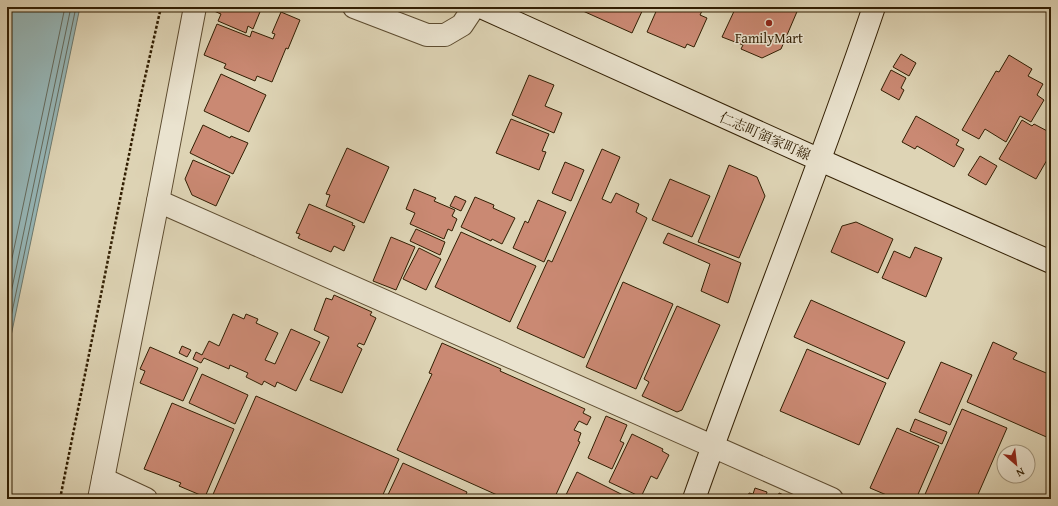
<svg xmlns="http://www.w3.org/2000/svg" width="1058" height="506" font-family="'Gentium Book Plus','Noto Serif JP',serif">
  <rect width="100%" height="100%" fill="#ded4b5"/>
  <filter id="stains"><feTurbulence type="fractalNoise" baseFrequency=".005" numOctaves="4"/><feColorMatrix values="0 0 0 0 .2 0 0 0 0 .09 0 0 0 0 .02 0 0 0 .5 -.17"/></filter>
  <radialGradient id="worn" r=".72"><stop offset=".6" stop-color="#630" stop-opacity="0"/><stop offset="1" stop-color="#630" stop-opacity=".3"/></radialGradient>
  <polygon fill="#96b6b7" stroke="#6e7a6f" points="7,7 80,7 7,355"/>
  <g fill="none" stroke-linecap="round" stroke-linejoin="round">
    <g stroke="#646a5d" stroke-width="1">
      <polyline points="7,282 65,7"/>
      <polyline points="7,312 71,7"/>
      <polyline points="7,336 76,7"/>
    </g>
  </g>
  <g fill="#ca8973" stroke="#321f03">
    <polygon points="215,7 262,7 253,29 248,26 246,33 218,21 221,14 214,11"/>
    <polygon points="574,7 644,7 632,33"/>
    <polygon points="658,7 704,7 700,15 707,18 694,47 687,44 685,48 647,32"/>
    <polygon points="736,7 799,7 781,49 762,58 741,49 743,45 722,37"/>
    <polygon points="281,12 300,20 288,49 286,48 272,82 257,76 255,81 224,68 226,64 204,55 217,24 250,37 252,31 273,39 275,34 272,33"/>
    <polygon points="901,54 916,63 909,76 893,67"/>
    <polygon points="1009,55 1032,69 1028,76 1043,84 1037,95 1044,100 1031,122 1020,116 1006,142 985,129 979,139 962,130 996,71 999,72"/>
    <polygon points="891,70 906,78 901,88 904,90 899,100 881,90"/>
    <polygon points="221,74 266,95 249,132 204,111"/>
    <polygon points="529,75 554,85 545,106 562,113 554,133 512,115"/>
    <polygon points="916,116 959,140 956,145 964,149 954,167 917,146 915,149 902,142"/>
    <polygon points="511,119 549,134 542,151 546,152 539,170 496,153"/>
    <polygon points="1022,120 1032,126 1034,124 1051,133 1051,153 1036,179 999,159"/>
    <polygon points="203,125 230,138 231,136 248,143 233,174 190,153"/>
    <polygon points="347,148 389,167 364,223 326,206 330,195 326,194"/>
    <polygon points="602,149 620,157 602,199 611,203 616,193 639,204 636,212 647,218 584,358 517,328 548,260 552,262"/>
    <polygon points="980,156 997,166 986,185 968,175"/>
    <polygon points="193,160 230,176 216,206 192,195 185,179"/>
    <polygon points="565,162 584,170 571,201 552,193"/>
    <polygon points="729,165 757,177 765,196 739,258 698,242"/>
    <polygon points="670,179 710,196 692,237 652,220"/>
    <polygon points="414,189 436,198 434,201 455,210 452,216 457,219 452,231 448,229 444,239 410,224 415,213 406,209"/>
    <polygon points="455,196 466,201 461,211 450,206"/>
    <polygon points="475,197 494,205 493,208 515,218 502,244 492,239 491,241 461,227"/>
    <polygon points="538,200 566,212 544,262 513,248 525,221 528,223"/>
    <polygon points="309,204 353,223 352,225 355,226 344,251 334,246 331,252 298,238 300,234 296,233"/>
    <polygon points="856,222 893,239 878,273 831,252 842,226"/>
    <polygon points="416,229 445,242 440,255 410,241"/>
    <polygon points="461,232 536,266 510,322 435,287"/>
    <polygon points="668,233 741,263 728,303 701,291 710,264 663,243"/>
    <polygon points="391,237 415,247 396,290 373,281"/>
    <polygon points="915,247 942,258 926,297 882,278 894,251 910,258"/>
    <polygon points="419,248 441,259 426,290 403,279"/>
    <polygon points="623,282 673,304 636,389 586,367"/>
    <polygon points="334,295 372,312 370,315 376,318 364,345 359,343 357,346 362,349 342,393 310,380 329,337 314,330 326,298 332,300"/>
    <polygon points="811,300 905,342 888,379 794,337"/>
    <polygon points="677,306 720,325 682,410 677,412 642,396 649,382 644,379"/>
    <polygon points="233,314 244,319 246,314 258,319 256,323 278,333 265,360 275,364 291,329 320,342 296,391 277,382 275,387 264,381 262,385 246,377 248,373 230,365 229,369 204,358 201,363 193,359 196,352 202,355 209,341 219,346"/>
    <polygon points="993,342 1017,353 1013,359 1051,375 1051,439 967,402"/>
    <polygon points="442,343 501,369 500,371 585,409 583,413 591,417 587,425 579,421 574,430 581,433 578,441 580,442 554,499 506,499 397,450 432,374 429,373"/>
    <polygon points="182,346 191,350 187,357 179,353"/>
    <polygon points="150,347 198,368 183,401 140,383 145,371 140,369"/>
    <polygon points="807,349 886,383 859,445 780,411"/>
    <polygon points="941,362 972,375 950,425 919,412"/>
    <polygon points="202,374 248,395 235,424 189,403"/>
    <polygon points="256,396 399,459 381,499 211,499"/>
    <polygon points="172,403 234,429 205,497 179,486 181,483 144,469"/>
    <polygon points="962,409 1007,428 976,499 923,499"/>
    <polygon points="606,416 627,425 620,441 624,443 612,469 588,458"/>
    <polygon points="915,419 947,432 942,444 910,431"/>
    <polygon points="897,428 939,446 916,499 896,499 870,488"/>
    <polygon points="632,434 663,449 662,451 669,455 657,479 651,476 641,497 609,482"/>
    <polygon points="403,463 467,492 464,499 386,499"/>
    <polygon points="577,472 631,499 564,499"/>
    <polygon points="755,488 767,492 766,496 772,499 747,499 749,493 753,494"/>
    <polygon points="779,493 793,499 777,499"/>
  </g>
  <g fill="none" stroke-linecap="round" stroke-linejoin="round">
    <defs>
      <g id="street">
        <polyline points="354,7 427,35 445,35 462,25 474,7"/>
        <polyline points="158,201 832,499"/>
        <polyline points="103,479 146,499"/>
        <polyline points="99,499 158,201 195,7"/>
      </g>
      <g id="secondary">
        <polyline points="481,7 820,160 1051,262"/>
        <path d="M694 499C752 334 818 173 874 7"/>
      </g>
    </defs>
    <use href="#street" stroke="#5d4c30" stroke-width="24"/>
    <use href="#secondary" stroke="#321f03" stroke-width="24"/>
    <polyline stroke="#321f03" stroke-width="2.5" stroke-dasharray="3 2" stroke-linecap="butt" points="60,499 141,95 161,7"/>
    <use href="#street" stroke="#eae3cf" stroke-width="22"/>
    <use href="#secondary" stroke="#eae3cf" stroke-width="22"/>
  </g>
  <circle fill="#8f2418" stroke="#eae3cf" stroke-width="1.5" cx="769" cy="23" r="4"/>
  <g text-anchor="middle" stroke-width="3" stroke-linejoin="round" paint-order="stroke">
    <g font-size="14" fill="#321f03" stroke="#eae3cf">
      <text x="769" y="43">FamilyMart</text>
    </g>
    <g font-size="14" fill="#321f03" stroke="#eae3cf">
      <text transform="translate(765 136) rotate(24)" y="5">仁志町領家町線</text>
    </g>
  </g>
  <rect width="1058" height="506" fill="none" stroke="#ded4b5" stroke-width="24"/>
  <rect x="8" y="8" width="1042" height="490" fill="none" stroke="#321f03" stroke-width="2"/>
  <rect x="12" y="12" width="1034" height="482" fill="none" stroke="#321f03"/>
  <g transform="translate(1016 464) rotate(152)"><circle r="19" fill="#eae3cf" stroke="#a0957d"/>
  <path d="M0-3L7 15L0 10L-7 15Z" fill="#8f2418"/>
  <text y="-6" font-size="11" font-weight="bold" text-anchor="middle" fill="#321f03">N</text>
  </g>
  <rect width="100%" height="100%" filter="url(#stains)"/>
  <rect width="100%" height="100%" fill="url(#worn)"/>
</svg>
